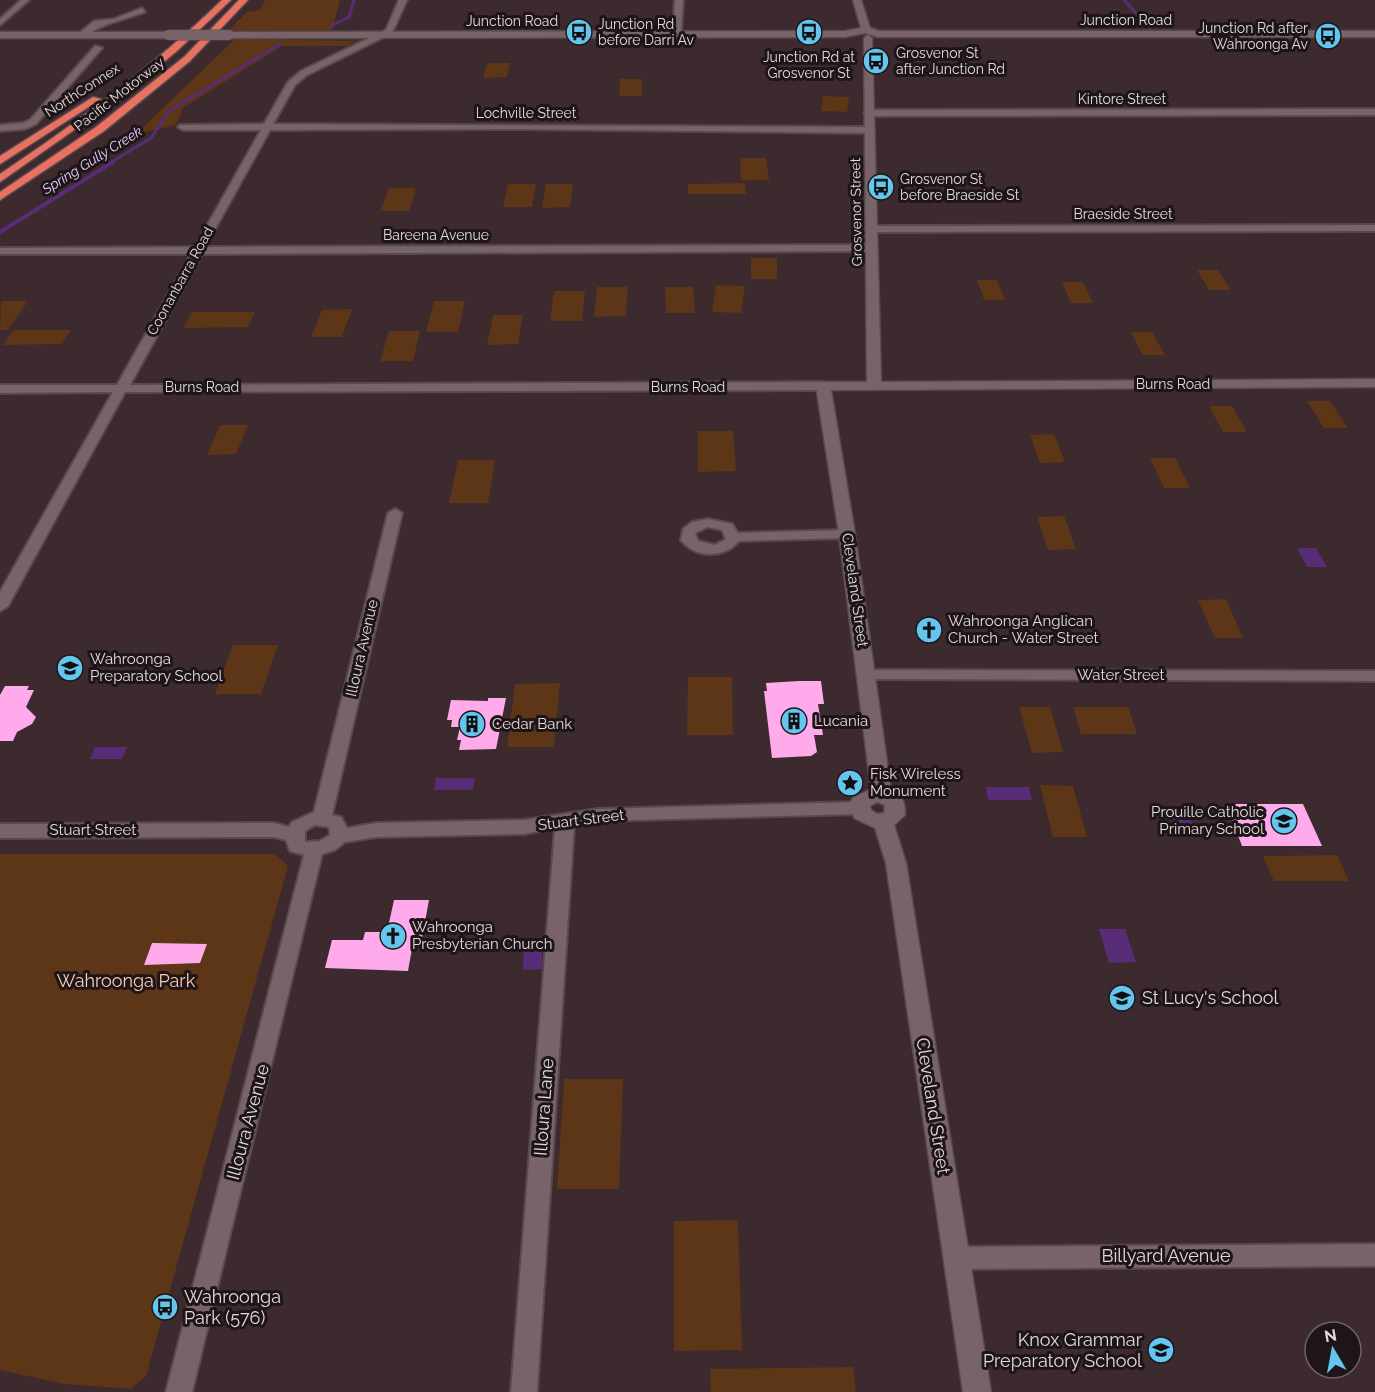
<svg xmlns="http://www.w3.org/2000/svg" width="1375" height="1392" font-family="Raleway,sans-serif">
  <rect width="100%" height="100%" fill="#3c2a2e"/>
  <g fill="#5d3517">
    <polygon points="265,0 340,0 332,30 228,31 247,12 260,10"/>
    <polygon points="235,39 355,41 347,46 282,46 183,108 176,125 136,134"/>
    <polygon points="487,63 510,63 507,77 483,78"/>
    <polygon points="620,79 642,79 642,96 619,96"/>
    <polygon points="823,96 849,97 847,112 821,111"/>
    <polygon points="740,158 766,158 769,180 741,180"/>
    <polygon points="745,183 746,194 688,194 688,184"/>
    <polygon points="508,184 536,184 532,207 503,207"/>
    <polygon points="546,184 573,184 570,207 542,208"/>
    <polygon points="389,188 416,188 409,211 380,211"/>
    <rect x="751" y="258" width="26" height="21"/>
    <polygon points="1197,270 1218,270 1231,290 1209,290"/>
    <polygon points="977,280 997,280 1005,300 984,300"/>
    <polygon points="1062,282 1083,282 1093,303 1071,303"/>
    <polygon points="716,285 745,286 741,313 712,312"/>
    <polygon points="597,287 628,287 626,316 594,317"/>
    <polygon points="665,287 693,287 695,313 666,313"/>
    <polygon points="554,291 585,291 582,321 550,321"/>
    <polygon points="1,301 28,301 8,330 0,330"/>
    <polygon points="434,301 465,301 458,332 426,332"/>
    <polygon points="352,309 342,337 311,337 322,310"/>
    <polygon points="192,312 255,312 248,327 183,328"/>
    <polygon points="493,315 523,315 518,344 487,345"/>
    <polygon points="13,330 71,330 62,344 3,345"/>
    <polygon points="389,331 420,331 413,361 380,361"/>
    <polygon points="1131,332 1152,332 1165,355 1142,355"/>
    <polygon points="1307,401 1330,401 1348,428 1324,428"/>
    <polygon points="1209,406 1232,406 1247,432 1223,432"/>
    <polygon points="220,425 248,425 236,454 207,455"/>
    <polygon points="698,431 733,431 736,471 698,472"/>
    <polygon points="1054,434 1065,462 1040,463 1030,435"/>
    <polygon points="1150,458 1175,458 1190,488 1164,488"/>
    <polygon points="458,460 495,460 488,503 449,503"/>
    <polygon points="1064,516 1076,549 1048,550 1037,517"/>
    <polygon points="1226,599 1243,638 1215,638 1198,600"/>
    <polygon points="233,645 278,645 261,694 215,694"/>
    <polygon points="688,677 732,677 733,735 687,735"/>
    <polygon points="560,683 554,747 507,747 515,684"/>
    <polygon points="1019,707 1050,707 1063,752 1032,753"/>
    <polygon points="1073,707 1128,707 1137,734 1081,734"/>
    <polygon points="1040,785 1073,786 1087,837 1053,837"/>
    <polygon points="0,854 275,854 288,866 146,1376 131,1389 64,1384 0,1370"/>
    <polygon points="1337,855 1349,881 1274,881 1263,856"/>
    <polygon points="564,1079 623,1079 619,1189 557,1189"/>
    <polygon points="738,1220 742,1350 674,1351 674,1221"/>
    <polygon points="853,1367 856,1392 711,1392 710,1369"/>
  </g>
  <g fill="#592c78">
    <polygon points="1297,548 1316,548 1327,567 1307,567"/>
    <polygon points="95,747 127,747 122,759 90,759"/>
    <polygon points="436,778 475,778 473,790 434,790"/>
    <polygon points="986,787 1029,787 1032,800 988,800"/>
    <polygon points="1168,810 1187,810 1197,836 1178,837"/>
    <polygon points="1099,929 1125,929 1136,962 1109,963"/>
    <polygon points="542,943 542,969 523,970 524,944"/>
  </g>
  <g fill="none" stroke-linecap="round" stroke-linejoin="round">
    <g stroke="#592c78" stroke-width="3">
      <polyline points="1124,0 1150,28"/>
      <polyline points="331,26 349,17 354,0"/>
      <polyline points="110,163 151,138 169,111 280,44"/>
    </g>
    <polyline stroke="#592c78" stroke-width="4" points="0,232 113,162"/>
  </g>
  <g fill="#ffaaeb">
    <polygon points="799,681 821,681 824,704 818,704 823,735 814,735 817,752 811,756 772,758 764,691 767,691 766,683"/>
    <polygon points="5,686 29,686 27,690 34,690 26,707 36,717 32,724 17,732 13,741 0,741 0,695"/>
    <polygon points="488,698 506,698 496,749 459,750 461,740 457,740 460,727 451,727 452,720 447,720 451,700 488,701"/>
    <polygon points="1226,804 1303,804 1322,846 1242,846"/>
    <polygon points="394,900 429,900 421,943 413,943 408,971 325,968 332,940 363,940 365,932 387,932"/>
    <polygon points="152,943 207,944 200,963 144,965"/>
  </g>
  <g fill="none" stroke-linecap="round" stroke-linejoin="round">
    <defs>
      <g id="street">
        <polygon points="21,0 29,0 0,25 0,19"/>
        <polygon points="399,0 407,0 392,33 307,75 295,85 273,124 869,127 874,130 869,133 517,129 270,130 205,247 872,245 877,248 872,251 202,254 130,385 823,382 829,386 823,390 125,392 8,606 0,611 0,592 113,392 0,393 0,385 117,385 191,254 0,254 0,248 195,247 261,130 183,130 178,127 180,125 264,124 288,82 301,71 386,30"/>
        <polygon points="675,0 683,0 681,34 677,36 673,34"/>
        <path d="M142 8 145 12C124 20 102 23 84 37L77 35 94 21 114 19Z"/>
        <polygon points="95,46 102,48 36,124 25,129 0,131 0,125 23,123 30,120"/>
        <polygon points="1375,109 1375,115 869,116 864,113 869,110"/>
        <polygon points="1375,225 1375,231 871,232 866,229 871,226"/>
        <path d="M395 509 402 513 332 815 341 817 347 828 377 823 524 820 598 809 859 802 865 803 868 808 865 813 859 814 598 821 574 825 537 1392H511L555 828 524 834 377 837 345 842 335 850 322 854 192 1392H166L304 855 290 851 286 840 274 837 0 838V824L274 823 289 827 292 822 314 812 388 513ZM315 825 329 827 330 835 320 841 305 842V831Z"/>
        <path d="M708 519 732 524 738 533 847 530 854 534 847 538 739 541C724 559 695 558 681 540L683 529 692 522ZM708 527 722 530 726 539 715 545 698 541 695 533Z"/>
        <polygon points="867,670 1375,671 1375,681 861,679 859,675"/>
        <polygon points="1375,1244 1375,1266 956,1269 948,1266 944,1258 948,1250 956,1247"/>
      </g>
      <g id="secondary">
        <polygon points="853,0 861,0 870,28 879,31 1375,31 1375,37 878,37 865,33 845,37 229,38 225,35 229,32 845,31 861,28"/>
        <polygon points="0,32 168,32 172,35 168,38 0,38"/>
        <path d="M868 35 872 38 881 382 1375 379V387L831 390 855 534 891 791C903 795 905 803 905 815L894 825 906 863 991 1392H963L886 863 875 828 854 818 850 803 853 798 871 789 839 534 816 386 823 382H867L864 38ZM877 802 885 805 884 813 877 814 871 810 870 806Z"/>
      </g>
      <g id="highway">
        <path d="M222 0H231L177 51 121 97 0 182V174C79 121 154 66 222 0Z"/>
        <polygon points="239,0 248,0 190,61 104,131 0,200 0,192 96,127 184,57"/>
        <polygon points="93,97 101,99 0,164 0,156"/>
      </g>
    </defs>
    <use href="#street" stroke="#58494d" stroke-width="4"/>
    <use href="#secondary" stroke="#58494d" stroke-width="3"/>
    <use href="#highway" stroke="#58494d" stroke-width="3"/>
    <use href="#street" fill="#786368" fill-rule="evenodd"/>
    <use href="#secondary" fill="#786368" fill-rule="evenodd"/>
    <use href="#highway" fill="#e97161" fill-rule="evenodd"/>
    <defs>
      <polyline id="secondary-bridge" points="168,35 229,35"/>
    </defs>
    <use href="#secondary-bridge" stroke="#58494d" stroke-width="11" stroke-linecap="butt"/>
    <use href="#secondary-bridge" stroke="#786368" stroke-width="10"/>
  </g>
  <defs>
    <symbol id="bus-disc" viewBox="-11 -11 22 22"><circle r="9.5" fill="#64c5ee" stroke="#1d1517"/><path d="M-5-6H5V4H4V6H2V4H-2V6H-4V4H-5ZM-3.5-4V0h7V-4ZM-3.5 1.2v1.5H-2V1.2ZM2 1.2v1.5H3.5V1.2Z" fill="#111"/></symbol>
    <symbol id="church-disc" viewBox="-11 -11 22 22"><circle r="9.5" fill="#64c5ee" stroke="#1d1517"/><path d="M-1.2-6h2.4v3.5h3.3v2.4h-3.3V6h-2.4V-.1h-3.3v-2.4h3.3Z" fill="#111"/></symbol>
    <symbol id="school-disc" viewBox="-11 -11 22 22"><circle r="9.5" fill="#64c5ee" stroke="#1d1517"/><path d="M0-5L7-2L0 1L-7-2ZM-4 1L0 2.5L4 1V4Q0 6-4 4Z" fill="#111"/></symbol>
    <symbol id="building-disc" viewBox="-11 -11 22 22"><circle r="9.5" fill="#64c5ee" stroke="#1d1517"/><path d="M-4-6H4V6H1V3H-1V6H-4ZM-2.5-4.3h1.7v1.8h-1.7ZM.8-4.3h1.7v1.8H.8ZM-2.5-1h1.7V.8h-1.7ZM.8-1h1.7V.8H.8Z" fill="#111"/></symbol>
    <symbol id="sight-disc" viewBox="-11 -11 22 22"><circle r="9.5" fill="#64c5ee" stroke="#1d1517"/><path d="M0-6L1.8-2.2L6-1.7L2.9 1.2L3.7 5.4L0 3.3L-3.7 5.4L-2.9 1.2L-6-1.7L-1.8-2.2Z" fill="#111"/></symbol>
  </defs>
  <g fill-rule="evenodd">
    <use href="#bus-disc" x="564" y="17" width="30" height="30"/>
    <use href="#bus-disc" x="794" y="17" width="30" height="30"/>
    <use href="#bus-disc" x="1313" y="21" width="30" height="30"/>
    <use href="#bus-disc" x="861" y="46" width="30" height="30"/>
    <use href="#bus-disc" x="866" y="172" width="30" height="30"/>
    <use href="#church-disc" x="914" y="615" width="30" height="30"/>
    <use href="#school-disc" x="55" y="653" width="30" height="30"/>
    <use href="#building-disc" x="779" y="706" width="30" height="30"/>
    <use href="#building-disc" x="457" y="709" width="30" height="30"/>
    <use href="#sight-disc" x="835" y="768" width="30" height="30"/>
    <use href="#school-disc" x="1269" y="806" width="30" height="30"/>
    <use href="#church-disc" x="378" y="921" width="30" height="30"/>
    <use href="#school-disc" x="1107" y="983" width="30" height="30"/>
    <use href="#bus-disc" x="150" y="1292" width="30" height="30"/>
    <use href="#school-disc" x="1146" y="1335" width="30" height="30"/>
  </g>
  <g text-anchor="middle" stroke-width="6" stroke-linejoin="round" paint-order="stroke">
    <g font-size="14" fill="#e4d8da" stroke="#1d1517">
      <text x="1126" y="25">Junction Road</text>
      <text x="512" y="26">Junction Road</text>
      <text transform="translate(82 90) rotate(-33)" y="5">NorthConnex</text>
      <text transform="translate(119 94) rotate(-38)" y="5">Pacific Motorway</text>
      <text x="1122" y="104">Kintore Street</text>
      <text x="526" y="118">Lochville Street</text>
      <text transform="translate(856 212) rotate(-91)" y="5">Grosvenor Street</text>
      <text x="1123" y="219">Braeside Street</text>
      <text x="436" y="240">Bareena Avenue</text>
      <text transform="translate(180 281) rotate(-61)" y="5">Coonanbarra Road</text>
      <text x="1173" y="389">Burns Road</text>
      <text x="202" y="392">Burns Road</text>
      <text x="688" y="392">Burns Road</text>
    </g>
    <g font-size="14" fill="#e4d8da" stroke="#1d1517" text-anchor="start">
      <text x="598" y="29">Junction Rd<tspan x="598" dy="16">before Darri Av</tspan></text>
      <text x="1308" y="33" text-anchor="end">Junction Rd after<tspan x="1308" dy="16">Wahroonga Av</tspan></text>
      <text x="896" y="58">Grosvenor St<tspan x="896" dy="16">after Junction Rd</tspan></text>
      <text x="809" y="62" text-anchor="middle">Junction Rd at<tspan x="809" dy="16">Grosvenor St</tspan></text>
      <text x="900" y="184">Grosvenor St<tspan x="900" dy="16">before Braeside St</tspan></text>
    </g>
    <g font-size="14" font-style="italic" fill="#e9d2fe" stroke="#1d1517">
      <text transform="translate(92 160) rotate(-32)" y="5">Spring Gully Creek</text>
    </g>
    <g font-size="15" fill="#e4d8da" stroke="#1d1517">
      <text transform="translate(855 590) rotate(82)" y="5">Cleveland Street</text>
      <text transform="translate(362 648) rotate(-77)" y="5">Illoura Avenue</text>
      <text x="1121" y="680">Water Street</text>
      <text transform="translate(581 820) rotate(-7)" y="5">Stuart Street</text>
      <text x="93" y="835">Stuart Street</text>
    </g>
    <g font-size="15" fill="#e4d8da" stroke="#1d1517" text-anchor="start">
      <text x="948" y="626">Wahroonga Anglican<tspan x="948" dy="17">Church - Water Street</tspan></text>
      <text x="90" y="664">Wahroonga<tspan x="90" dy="17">Preparatory School</tspan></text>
      <text x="814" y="726">Lucania</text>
      <text x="492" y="729">Cedar Bank</text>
      <text x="870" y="779">Fisk Wireless<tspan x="870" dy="17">Monument</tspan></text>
      <text x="1264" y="817" text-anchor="end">Prouille Catholic<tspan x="1264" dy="17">Primary School</tspan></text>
      <text x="412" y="932">Wahroonga<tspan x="412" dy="17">Presbyterian Church</tspan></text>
    </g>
    <g font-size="18" fill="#f9cdb0" stroke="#1d1517">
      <text x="126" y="987">Wahroonga Park</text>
    </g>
    <g font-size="18" fill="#e4d8da" stroke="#1d1517" text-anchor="start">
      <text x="1142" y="1004">St Lucy's School</text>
      <text x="184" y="1303">Wahroonga<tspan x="184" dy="21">Park (576)</tspan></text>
      <text x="1142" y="1346" text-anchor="end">Knox Grammar<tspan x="1142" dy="21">Preparatory School</tspan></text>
    </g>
    <g font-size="18" fill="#e4d8da" stroke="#1d1517">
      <text transform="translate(933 1106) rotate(81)" y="6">Cleveland Street</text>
      <text transform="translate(544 1107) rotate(-86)" y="6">Illoura Lane</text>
      <text transform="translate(248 1122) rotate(-75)" y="6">Illoura Avenue</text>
      <text x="1166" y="1262">Billyard Avenue</text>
    </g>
  </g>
  <g transform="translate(1333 1350) rotate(350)"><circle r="28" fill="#1d1517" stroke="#6d6365" stroke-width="1.5"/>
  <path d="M0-4.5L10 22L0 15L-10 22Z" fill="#64c5ee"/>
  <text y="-9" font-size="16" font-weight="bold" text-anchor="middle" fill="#e4d8da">N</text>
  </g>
</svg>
